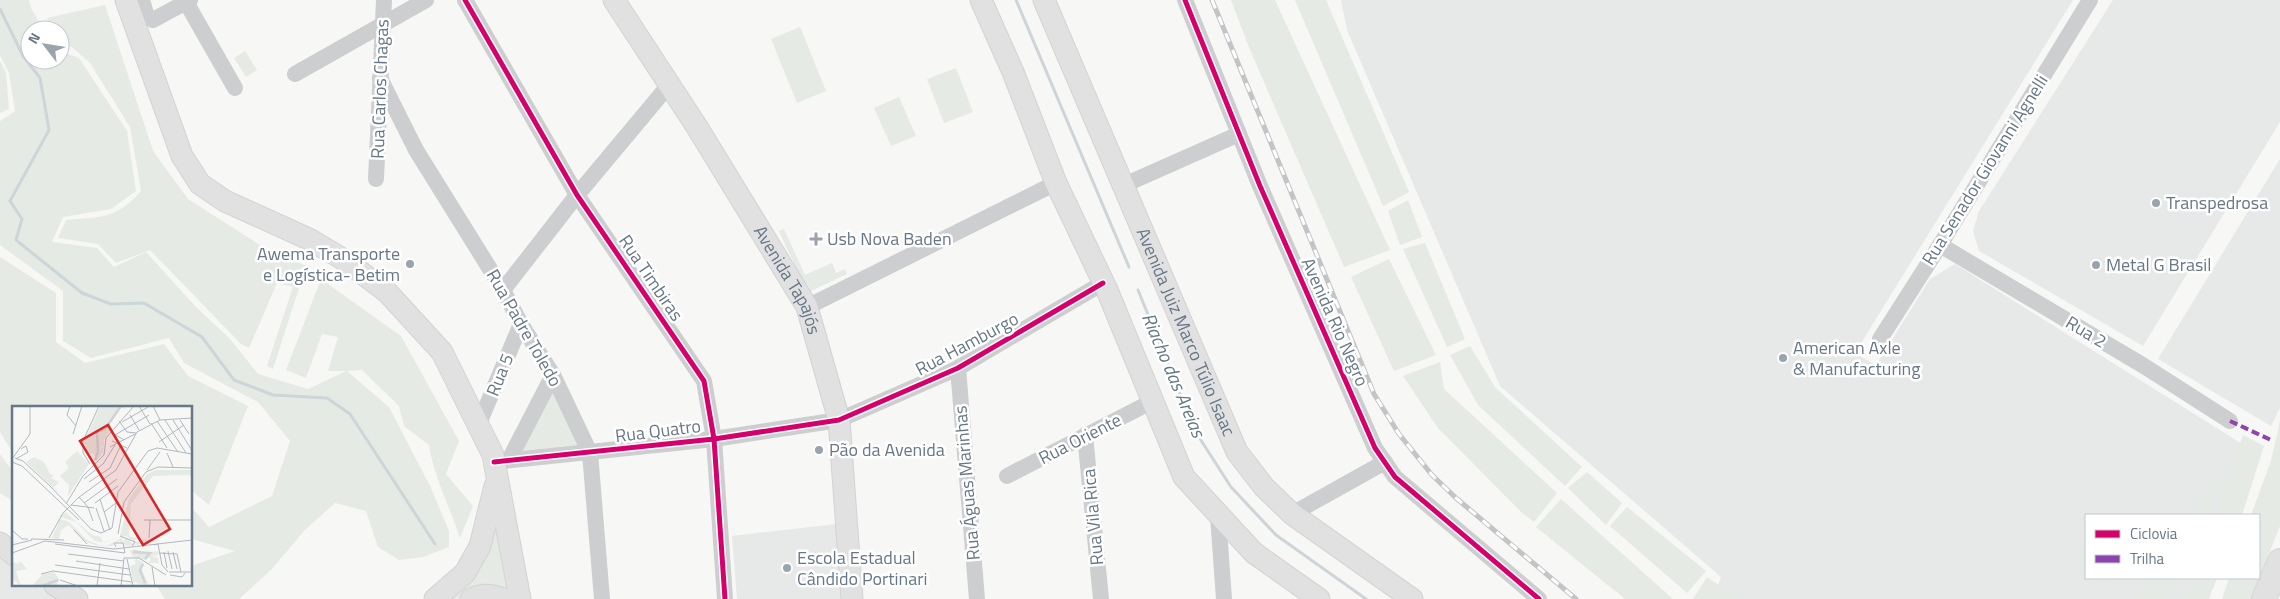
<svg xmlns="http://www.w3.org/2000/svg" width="2280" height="599" font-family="'Titillium Web',sans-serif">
  <rect width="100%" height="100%" fill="#f7f7f6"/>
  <g fill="#e7e8e8">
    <polygon points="1341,0 2073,0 1855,353 1876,365 1930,279 1955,264 2247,447 2222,515 2086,515 2086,578 2199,578 2192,599 1727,599 1716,592 1721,577 1500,386 1347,30"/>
    <polygon points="2113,0 2280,0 2280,122 2143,346 1979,251 1973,231 1979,211"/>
    <polygon points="2280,159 2280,408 2271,426 2158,359"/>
    <polygon points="837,524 843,599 737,599 732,536"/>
    <polygon points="0,556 14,566 14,585 43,585 64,599 0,599"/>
  </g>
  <g fill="#e6eae4">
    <path d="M0 0H29L31 8 44 30H30V60H60V51L79 58 127 131 136 191 111 209 63 217 52 242 97 248 114 267 146 252 195 306 229 338 258 374 308 389 346 371H328L338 337 322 334 306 378 286 370 321 279 401 336 459 441 446 474 473 506 460 538C450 507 434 477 429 445L404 426 399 406 362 370 347 371 389 407 431 488 449 531V547L423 557 399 560 378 547 366 511 335 503 304 531 272 569 239 599H165L156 585H191V566L235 551 191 539V507L209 527 272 496 290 441 258 402 184 363 169 338 91 358 63 341V291L0 245V121L15 111 9 73 0 55Z"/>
    <polygon points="1231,0 1275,0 1390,250 1344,267 1248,45"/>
    <polygon points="1295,0 1326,0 1409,192 1383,206"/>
    <path d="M105 5 153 151 188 199 260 245 306 266 273 369 267 366 293 287 277 283 249 348 241 344 150 250 116 263 98 244 58 238 66 220C100 217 117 219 141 191L130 127 90 63 72 47 60 45V30H53L47 18Z"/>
    <polygon points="800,27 826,91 797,103 771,39"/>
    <polygon points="245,51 257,70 246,77 234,58"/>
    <polygon points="0,61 6,73 9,109 0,113"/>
    <polygon points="956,68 973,112 944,123 927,79"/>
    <polygon points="899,97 916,136 891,146 874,108"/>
    <polygon points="1408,200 1422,237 1400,245 1388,211"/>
    <polygon points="784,229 805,275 832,263 836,273 845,269 847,274 807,293 779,231"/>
    <polygon points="1425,243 1465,339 1447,347 1403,249"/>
    <polygon points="0,257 56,293 56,342 85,363 164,344 188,376 248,406 209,505 191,490 191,408 14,408 14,455 0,432"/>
    <polygon points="1389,259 1436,355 1394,371 1351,277"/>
    <polygon points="1470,346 1495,387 1582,467 1565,486 1478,405 1450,355"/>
    <polygon points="1440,362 1444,389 1557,493 1534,522 1521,512 1438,428 1403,376"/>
    <polygon points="553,385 584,449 515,456"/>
    <polygon points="2280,421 2280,526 2251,599 2222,599 2229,578 2259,578 2259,515 2251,515 2271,461"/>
    <polygon points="2243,435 2264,446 2242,515 2216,515"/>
    <polygon points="0,454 14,473 14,502 0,493"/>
    <polygon points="2227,460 2205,515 2192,515"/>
    <polygon points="1587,472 1622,503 1606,525 1568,488"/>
    <polygon points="1561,499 1673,599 1625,599 1536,527"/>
    <polygon points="1627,507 1706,571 1687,593 1610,526"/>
    <polygon points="496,509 515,597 447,599"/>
    <polygon points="1707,577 1739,599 1693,599"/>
    <polygon points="2151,578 2180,578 2166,599 2138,599"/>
    <polygon points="2193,578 2217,578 2209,599 2186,599"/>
  </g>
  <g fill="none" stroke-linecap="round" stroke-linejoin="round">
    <g stroke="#cdd5d8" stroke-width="3">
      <polyline points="1016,0 1129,267"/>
      <polyline points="0,9 23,56 40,78 49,130 10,201 22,219 16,240 82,293 111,304 144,303 202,337 234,380 273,395 327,398 350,414 435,544"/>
      <polyline points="1138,290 1195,431 1231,487 1276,535 1366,599"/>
    </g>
    <defs>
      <g id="major">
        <polyline points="126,0 182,156 200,184 225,201 311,240 346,261 387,292 442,352 493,455 520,599"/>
        <path id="s1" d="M614 0 697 127 807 307 839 420 852 599"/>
        <polyline points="981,0 1013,72 1056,183 1107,290 1184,477 1254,553 1319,599"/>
        <path id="s2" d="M1044 0 1237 452 1264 487 1292 514 1412 599"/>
        <polyline points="0,543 14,555"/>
        <polyline points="55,585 77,599"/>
        <polyline points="435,599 465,573 480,546 495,486"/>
        <path d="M471 599C481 594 492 594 503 599"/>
      </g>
      <polyline id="highway" points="2264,599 2280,561"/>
    </defs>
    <use href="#major" stroke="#d3d3d4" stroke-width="23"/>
    <use href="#highway" stroke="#d4d5d6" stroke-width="26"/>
    <g stroke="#cdcecf" stroke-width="16">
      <polyline points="142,0 147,17 153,20 190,0"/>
      <polyline points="465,0 577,195 704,381 714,439 725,599"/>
      <polyline points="1185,0 1260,186 1375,448 1395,477 1539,599"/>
      <polyline points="186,2 235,88"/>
      <polyline points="295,74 426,0"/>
      <polyline points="380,78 416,150 503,290 521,324 553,375 590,453 602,599"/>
      <polyline points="376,179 384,0"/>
      <polyline points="1124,185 1239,134"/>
      <polyline points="1940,245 2144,366 2230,421"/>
      <polyline points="503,290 577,195 669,85"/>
      <polyline points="807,307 1056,183"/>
      <polyline points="1880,339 1940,245 2090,0"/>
      <polyline points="958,368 977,599"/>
      <polyline points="478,426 521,324"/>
      <polyline points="1085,435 1101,599"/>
      <polyline points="509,460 553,375"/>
      <polyline points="494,462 714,439 839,420 958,368 1103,283"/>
      <polyline points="1007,476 1153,401"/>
      <polyline points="1292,514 1385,462"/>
      <polyline points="1218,516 1224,599"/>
    </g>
    <use href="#major" stroke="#e1e1e2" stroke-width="21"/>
    <use href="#highway" stroke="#e1e1e2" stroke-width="24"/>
    <defs>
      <polyline id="rail" points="1212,0 1374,394 1399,434 1432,475 1456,498 1576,599"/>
    </defs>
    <use href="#rail" stroke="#c2c4c6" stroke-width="5"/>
    <use href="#rail" stroke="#fff" stroke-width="3" stroke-dasharray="9" stroke-linecap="butt"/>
    <polyline stroke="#8e44ad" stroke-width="4" stroke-dasharray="8 4" stroke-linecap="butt" points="2230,421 2271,440"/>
    <defs>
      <g id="cycleway">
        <polyline points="465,0 577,195 704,381 714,439 725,599"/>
        <polyline points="1185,0 1260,186 1375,448 1395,477 1539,599"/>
        <polyline points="494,462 714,439 839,420 958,368 1103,283"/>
      </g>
    </defs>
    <use href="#cycleway" stroke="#fff" stroke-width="8"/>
    <use href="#cycleway" stroke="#d6006c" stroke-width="5"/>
  </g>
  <g fill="#99a4ae" stroke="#fff" stroke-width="2">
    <circle cx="2156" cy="203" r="5"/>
    <path d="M813.5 231.5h5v5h5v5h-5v5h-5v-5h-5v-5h5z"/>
    <circle cx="410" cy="264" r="5"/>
    <circle cx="2096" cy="265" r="5"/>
    <circle cx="1783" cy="358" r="5"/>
    <circle cx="819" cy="450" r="5"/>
    <circle cx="787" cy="568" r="5"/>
  </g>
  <g text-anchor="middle" stroke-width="5" stroke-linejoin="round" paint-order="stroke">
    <g font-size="18" fill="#667887" stroke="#fff">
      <text transform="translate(380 89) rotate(-88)" y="6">Rua Carlos Chagas</text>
      <text transform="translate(1985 170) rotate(-58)" y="6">Rua Senador Giovanni Agnelli</text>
      <text transform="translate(651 278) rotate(56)" y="6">Rua Timbiras</text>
      <text dy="6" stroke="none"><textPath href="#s1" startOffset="330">Avenida Tapajós</textPath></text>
      <text transform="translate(1335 322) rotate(66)" y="6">Avenida Rio Negro</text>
      <text transform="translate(524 328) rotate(60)" y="6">Rua Padre Toledo</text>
      <text dy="6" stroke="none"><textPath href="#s2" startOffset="361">Avenida Juiz Marco Túlio Isaac</textPath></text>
      <text transform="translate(2086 332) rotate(31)" y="6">Rua 2</text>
      <text transform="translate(967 344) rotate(-28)" y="6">Rua Hamburgo</text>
      <text transform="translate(500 375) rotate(-68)" y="6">Rua 5</text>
      <text transform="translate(658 431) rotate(-7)" y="6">Rua Quatro</text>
      <text transform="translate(1080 439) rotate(-27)" y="6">Rua Oriente</text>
      <text transform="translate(967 483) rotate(-95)" y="6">Rua Águas Marinhas</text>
      <text transform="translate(1093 517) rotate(-95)" y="6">Rua Vila Rica</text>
    </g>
    <g font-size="18" fill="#667887" stroke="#fff" text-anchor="start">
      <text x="2166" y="209">Transpedrosa</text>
      <text x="827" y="245">Usb Nova Baden</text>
      <text x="400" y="260" text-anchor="end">Awema Transporte<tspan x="400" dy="21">e Logística- Betim</tspan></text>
      <text x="2106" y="271">Metal G Brasil</text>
      <text x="1793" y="354">American Axle<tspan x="1793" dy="21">&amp; Manufacturing</tspan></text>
      <text x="829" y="456">Pão da Avenida</text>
      <text x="797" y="564">Escola Estadual<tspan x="797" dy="21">Cândido Portinari</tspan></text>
    </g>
    <g font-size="19" font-style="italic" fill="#627983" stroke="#fff">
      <text transform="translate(1174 375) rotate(67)" y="7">Riacho das Areias</text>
    </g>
  </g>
  <g transform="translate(12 406)">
    <rect width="180" height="180" fill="#f7f7f6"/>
    <path d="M101 0H111L114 3 109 2 96 21 98 24 92 33V40L87 42 92 41 91 47 84 55 82 48 72 46 75 42 72 36 88 1ZM65 45 77 58 56 90 57 79 48 70 57 62 53 56ZM22 51 32 56 38 68 42 69 39 72 47 76 42 81 47 87 14 56ZM144 64H180V69L141 70 119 98 117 130 126 133 122 134 125 136 129 135 127 133 150 135 122 139 123 137 114 130 110 132 111 136 114 132 122 139 113 140 108 135 102 136 101 140 84 139 74 136 56 119 49 124 47 133 40 132 48 113 57 116 75 134 87 139H96L113 130H108L117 93 135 68ZM53 106 80 129 89 131 91 137 105 131 93 137 83 135 64 116 49 111ZM122 143 134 147 146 145V149L139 150 146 152 147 157H136L139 154 137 151 133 154 121 151 118 145ZM125 153 132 157 129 162 137 180 121 176 118 160 124 158 122 154ZM8 155 15 163 4 165 9 180 0 173V156L7 158ZM42 166 47 173 45 180H20L31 168Z" fill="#e6eae4"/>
    <path fill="none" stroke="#cdd5d8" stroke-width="2.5" d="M83 54 86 46 85 26 93 23 109 0M121 146 138 147 133 153M131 158 128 164 133 177M30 180 46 174"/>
    <path fill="none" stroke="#b0b9c0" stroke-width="1" d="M58 0 55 9 64 20M127 0 138 18M141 0 148 14M118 9 127 24M153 14 174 47M161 14 179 43M168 14 177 28M107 15 115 26 124 27M145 15 166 46M110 16 136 1M139 17 155 42M99 26 112 34M61 28 70 0M103 29 137 9M100 35 115 42M147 36 172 19M98 41 123 28M155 47 161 61M3 52 11 55 38 80 79 123 89 127 100 122 106 86 136 45 145 42 180 48M0 53 18 28V0M4 53 16 46 14 40 9 43M0 56 10 60 67 114M78 58 71 47V35L87 0M135 64 148 46M72 73 91 58 103 39M77 76 98 62 109 39M67 91 76 101 81 115M88 93 98 124M72 97 105 73M83 97 106 80M54 98 71 70 92 49 94 32 122 0M59 99 82 102M84 102 92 125M92 106 104 97M132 114H180M0 124 10 133H16M62 124 75 138M106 128 112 96 134 66 146 61 180 62M108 130 123 136 120 140M37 132 51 107 66 92 104 64 125 26 148 14 180 12M137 132 138 114M19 133 52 134M43 138 113 147M0 139 20 134M142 139 146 138 150 159 156 166M104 141 102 137H111L113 147M156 145 160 163M152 146 155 162M161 146 165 163M0 147 33 135 102 143 180 134M147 147 165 148 169 166M56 148 112 155M115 152H127L154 169M115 153 121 180M64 155 117 163M43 159 118 169M140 161 143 180M157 166H180M29 168 41 165 120 176M158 169 170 171 173 167M48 174 66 180M85 180 88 157M109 180 112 152H115"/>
    <path fill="#d62828" fill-opacity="0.15" stroke="#d62828" stroke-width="2.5" d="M96 19 158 123 131 139 68 35Z"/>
    <rect width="180" height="180" fill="none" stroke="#667887" stroke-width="2.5"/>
  </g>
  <rect x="2085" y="514" width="175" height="65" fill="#ffffff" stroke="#c2c9cf"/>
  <rect x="2095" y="530" width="25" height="8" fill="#d6006c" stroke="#c2c9cf"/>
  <text x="2130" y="539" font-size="15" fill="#667887">Ciclovia</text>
  <rect x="2095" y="555" width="25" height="8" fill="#8e44ad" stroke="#c2c9cf"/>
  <text x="2130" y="564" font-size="15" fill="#667887">Trilha</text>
  <g transform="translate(45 45) rotate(301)"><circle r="24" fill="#ffffff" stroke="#c2c9cf"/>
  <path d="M0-4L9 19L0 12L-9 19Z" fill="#99a4ae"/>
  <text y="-8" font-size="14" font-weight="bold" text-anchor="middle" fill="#667887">N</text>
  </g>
</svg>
